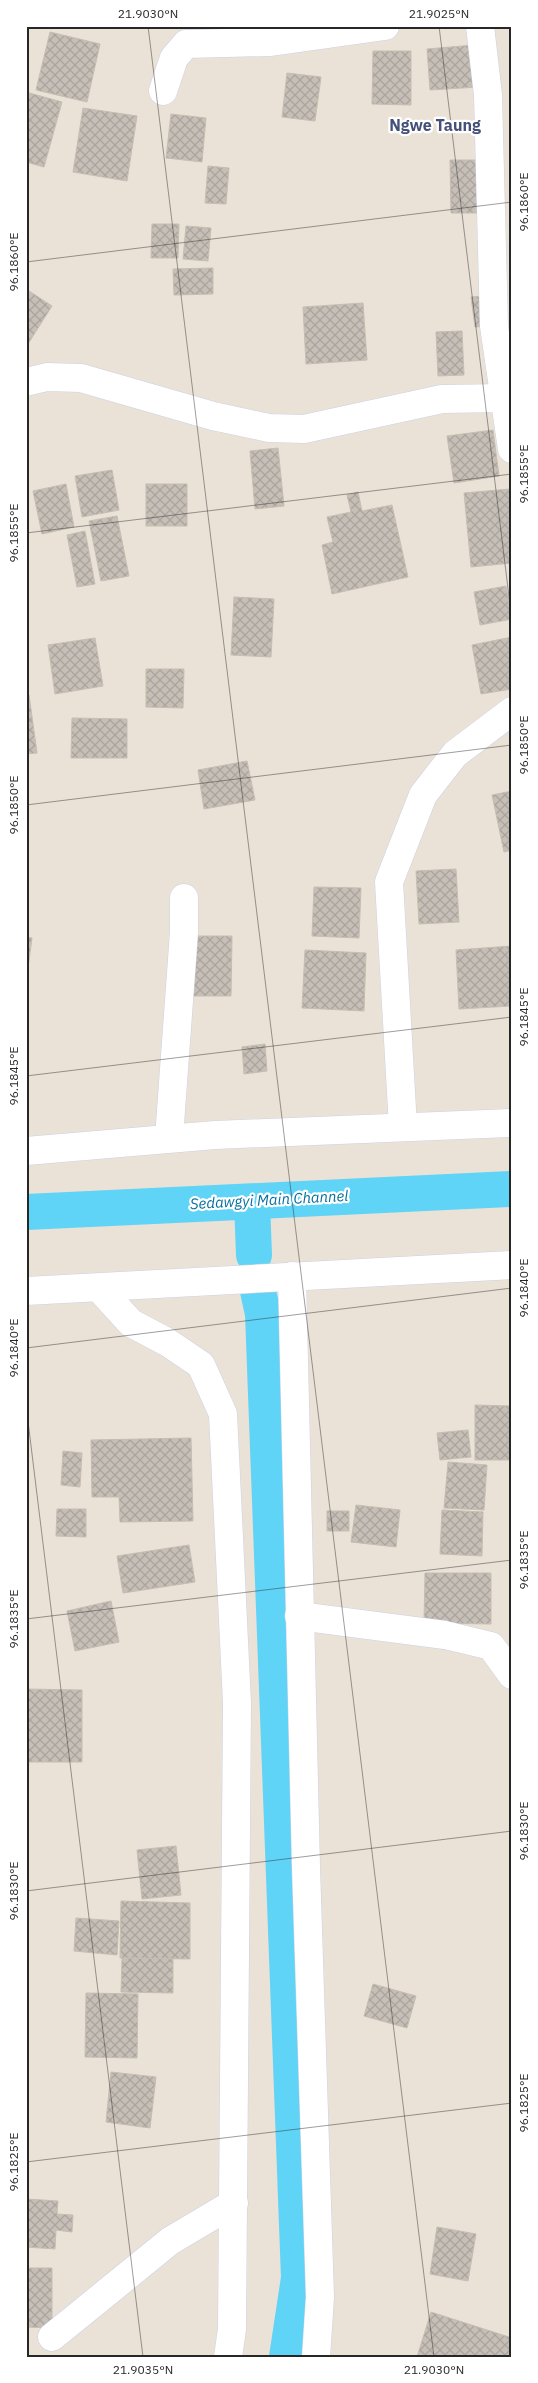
<svg xmlns="http://www.w3.org/2000/svg" width="538" height="2383" font-family="'IBM Plex Sans',sans-serif">
  <defs>
    <pattern id="building-cross-hatch" width="8" height="8" patternUnits="userSpaceOnUse" patternTransform="scale(1.25)"><rect width="8" height="8" fill="#c6bfb7"/><path d="M0 0l8 8M0 8l8-8" fill="none" stroke="#aaa49d"/></pattern>
  </defs>
  <rect width="100%" height="100%" fill="#ebe2d7"/>
  <g fill="none" stroke-linecap="round" stroke-linejoin="round">
    <g stroke="#60d4f7" stroke-width="36">
      <polyline points="252,1202 254,1255"/>
      <polyline points="26,1212 512,1189"/>
      <polyline points="258,1291 263,1314 299,2278 287,2357"/>
    </g>
  </g>
  <g fill="url(#building-cross-hatch)" stroke="#c6beb1">
    <polygon points="50,32 100,44 87,102 36,90"/>
    <polygon points="474,45 478,87 430,90 427,49"/>
    <polygon points="373,51 411,51 411,105 372,104"/>
    <polygon points="287,73 321,77 315,121 282,117"/>
    <polygon points="26,92 62,102 44,167 26,162"/>
    <polygon points="83,108 137,116 127,181 73,172"/>
    <polygon points="171,114 206,118 202,162 166,158"/>
    <polygon points="450,160 481,160 481,213 451,213"/>
    <polygon points="208,166 229,168 226,204 205,203"/>
    <polygon points="152,224 179,224 178,258 151,258"/>
    <polygon points="186,226 211,228 208,261 183,259"/>
    <polygon points="213,268 213,294 174,295 173,269"/>
    <polygon points="26,289 52,306 26,347"/>
    <polygon points="486,296 489,326 475,327 471,297"/>
    <polygon points="363,303 367,360 306,364 303,307"/>
    <polygon points="462,331 464,375 438,376 436,332"/>
    <polygon points="493,430 499,476 454,483 447,436"/>
    <polygon points="278,448 284,506 255,509 250,451"/>
    <polygon points="112,470 119,510 82,517 75,476"/>
    <polygon points="66,484 74,527 42,534 33,491"/>
    <rect x="146" y="484" width="41" height="42"/>
    <polygon points="510,489 512,563 471,567 464,493"/>
    <polygon points="358,492 362,511 392,505 408,577 332,594 322,545 333,542 327,517 351,512 347,495"/>
    <polygon points="117,516 129,576 101,581 89,521"/>
    <polygon points="85,531 95,584 77,587 67,535"/>
    <polygon points="506,586 512,619 480,625 474,592"/>
    <polygon points="234,597 274,599 271,657 231,655"/>
    <polygon points="512,637 512,689 481,694 472,645"/>
    <polygon points="95,638 103,686 55,694 48,645"/>
    <polygon points="146,669 184,669 183,708 146,707"/>
    <polygon points="29,695 37,753 26,754 26,696"/>
    <polygon points="72,718 127,719 127,758 71,758"/>
    <polygon points="247,761 255,800 204,809 198,770"/>
    <polygon points="512,791 512,850 504,852 492,795"/>
    <polygon points="456,869 459,922 419,924 416,871"/>
    <polygon points="314,887 361,888 359,938 312,936"/>
    <polygon points="186,936 232,936 231,996 185,996"/>
    <polygon points="26,937 32,938 26,983"/>
    <polygon points="511,946 512,1006 459,1009 456,950"/>
    <polygon points="305,950 366,953 364,1011 302,1008"/>
    <polygon points="265,1044 267,1071 244,1074 242,1047"/>
    <polygon points="475,1405 512,1406 512,1460 475,1460"/>
    <polygon points="468,1430 471,1457 440,1460 437,1433"/>
    <polygon points="191,1438 193,1521 120,1522 119,1497 92,1497 91,1440"/>
    <polygon points="63,1451 82,1453 80,1487 61,1485"/>
    <polygon points="448,1462 487,1465 484,1510 444,1508"/>
    <polygon points="356,1505 400,1510 396,1547 351,1542"/>
    <polygon points="57,1509 86,1509 86,1537 56,1536"/>
    <polygon points="442,1510 483,1512 482,1556 440,1554"/>
    <rect x="327" y="1511" width="22" height="20"/>
    <polygon points="189,1545 195,1582 123,1593 117,1556"/>
    <polygon points="425,1573 491,1573 491,1624 424,1623"/>
    <polygon points="111,1601 119,1642 75,1651 67,1611"/>
    <polygon points="26,1689 82,1690 82,1762 26,1762"/>
    <polygon points="176,1846 181,1895 142,1899 137,1850"/>
    <polygon points="121,1901 190,1903 190,1959 120,1958"/>
    <polygon points="76,1918 119,1921 117,1955 74,1951"/>
    <polygon points="122,1958 173,1959 173,1993 121,1992"/>
    <polygon points="373,1984 416,1996 407,2028 364,2016"/>
    <polygon points="86,1993 138,1994 137,2058 85,2057"/>
    <polygon points="111,2072 156,2077 150,2128 106,2122"/>
    <polygon points="26,2199 58,2201 57,2214 73,2215 72,2232 56,2230 55,2249 26,2247"/>
    <polygon points="437,2227 476,2234 468,2281 430,2274"/>
    <polygon points="26,2268 52,2268 52,2328 26,2327"/>
    <polygon points="431,2312 512,2338 511,2357 417,2357"/>
  </g>
  <g fill="none" stroke-linecap="round" stroke-linejoin="round">
    <defs>
      <g id="minor">
        <polyline points="480,26 488,95 494,326 512,449"/>
        <polyline points="163,91 174,58 186,44 271,42 385,26"/>
        <polyline points="26,382 47,377 81,378 213,416 269,428 304,429 442,399 504,398 512,402"/>
        <polyline points="403,1127 389,882 423,795 455,754 512,711"/>
        <polyline points="169,1138 184,932 184,898"/>
        <polyline points="26,1151 215,1135 512,1123"/>
        <polyline points="292,1276 306,1867 320,2297 316,2357"/>
        <polyline points="99,1288 131,1323 167,1342 201,1365 223,1414 237,1703 232,2329 228,2357"/>
        <polyline points="26,1291 512,1265"/>
        <polyline points="299,1616 445,1635 491,1646 512,1675"/>
        <polyline points="52,2337 170,2241 234,2203"/>
      </g>
    </defs>
    <use href="#minor" stroke="#ccd1e2" stroke-width="29"/>
    <use href="#minor" stroke="#fff" stroke-width="28"/>
  </g>
  <path fill="none" stroke="#272727" stroke-width="1" stroke-opacity="0.45" d="M148 26 434 2357M439 26 512 621M26 262 512 202M26 533 512 474M26 805 512 745M26 1076 512 1017M26 1348 512 1288M26 1405 143 2357M26 1619 512 1560M26 1891 512 1831M26 2162 512 2103"/>
  <g text-anchor="middle" stroke-width="4.5" stroke-linejoin="round" paint-order="stroke">
    <g font-size="15" font-style="italic" fill="#036e9f" stroke="#fff">
      <text transform="translate(269 1200) rotate(-3)" y="5">Sedawgyi Main Channel</text>
    </g>
    <g font-size="16" font-weight="bold" fill="#45507a" stroke="#fff">
      <text x="435" y="131">Ngwe Taung</text>
    </g>
  </g>
  <rect width="538" height="2383" fill="none" stroke="#ffffff" stroke-width="55"/>
  <rect x="28" y="28" width="482" height="2328" fill="none" stroke="#272727" stroke-width="2"/>
  <g font-size="12" text-anchor="middle" fill="#272727">
    <text x="148" y="18">21.9030°N</text>
    <text x="439" y="18">21.9025°N</text>
    <text transform="translate(524 202) rotate(-90)" y="4">96.1860°E</text>
    <text transform="translate(14 262) rotate(-90)" y="4">96.1860°E</text>
    <text transform="translate(524 474) rotate(-90)" y="4">96.1855°E</text>
    <text transform="translate(14 533) rotate(-90)" y="4">96.1855°E</text>
    <text transform="translate(524 745) rotate(-90)" y="4">96.1850°E</text>
    <text transform="translate(14 805) rotate(-90)" y="4">96.1850°E</text>
    <text transform="translate(524 1017) rotate(-90)" y="4">96.1845°E</text>
    <text transform="translate(14 1076) rotate(-90)" y="4">96.1845°E</text>
    <text transform="translate(524 1288) rotate(-90)" y="4">96.1840°E</text>
    <text transform="translate(14 1348) rotate(-90)" y="4">96.1840°E</text>
    <text transform="translate(524 1560) rotate(-90)" y="4">96.1835°E</text>
    <text transform="translate(14 1619) rotate(-90)" y="4">96.1835°E</text>
    <text transform="translate(524 1831) rotate(-90)" y="4">96.1830°E</text>
    <text transform="translate(14 1891) rotate(-90)" y="4">96.1830°E</text>
    <text transform="translate(524 2103) rotate(-90)" y="4">96.1825°E</text>
    <text transform="translate(14 2162) rotate(-90)" y="4">96.1825°E</text>
    <text x="143" y="2374">21.9035°N</text>
    <text x="434" y="2374">21.9030°N</text>
  </g>
</svg>
